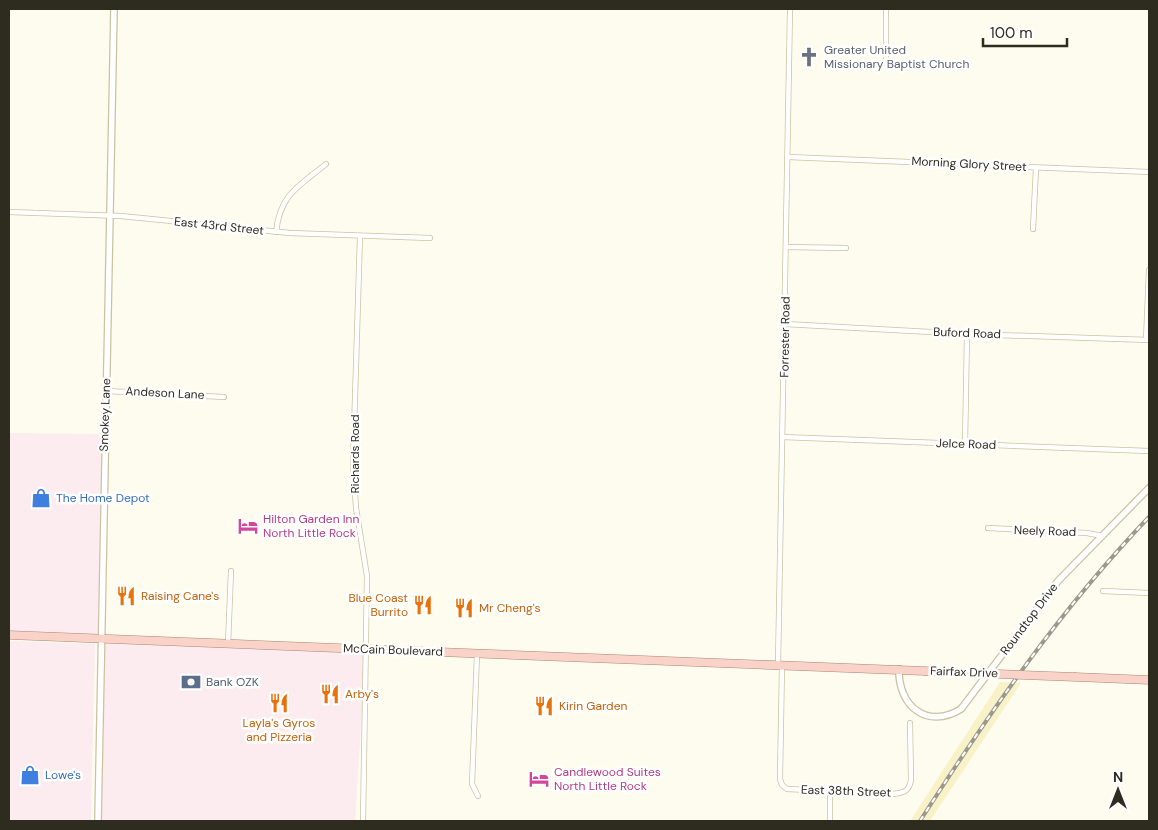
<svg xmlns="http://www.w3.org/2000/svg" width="1158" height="830" font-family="'DM Sans',sans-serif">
  <rect width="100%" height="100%" fill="#fefcee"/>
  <g fill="#fdecef">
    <polygon points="9,433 105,434 101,639 366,649 355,821 102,821 101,639 9,634"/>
    <polygon points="9,641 95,644 91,821 9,821"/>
  </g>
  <polygon fill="#f9f2c9" points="1000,682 1021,683 930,821 910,821"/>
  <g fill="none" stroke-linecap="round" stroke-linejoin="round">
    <defs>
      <g id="minor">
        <polyline points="886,9 886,63"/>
        <polyline points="788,157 1149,172"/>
        <polyline points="9,212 121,216 290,233 430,238"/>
        <polyline points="1033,229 1036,168"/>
        <path d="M276 232C280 194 299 186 326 164"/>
        <polyline points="360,236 353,463 356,508 367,576 363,821"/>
        <polyline points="786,247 846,248"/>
        <polyline points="785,324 967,334 1149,340"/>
        <polyline points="1146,340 1149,270"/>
        <polyline points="107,391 224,397"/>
        <polyline points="782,437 1149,451"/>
        <polyline points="965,445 967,334"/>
        <polyline points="988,528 1087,533 1103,536"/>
        <polyline points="1103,591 1149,593"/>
        <polyline points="228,644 231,571"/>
        <polyline points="477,654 472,784 478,796"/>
        <polyline points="778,665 790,9"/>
        <path d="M782 665 780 779 782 785 787 789 892 794C903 793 909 792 911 780L910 723"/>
        <polyline points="830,821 830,792"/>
      </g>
      <g id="tertiary">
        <path d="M899 669C898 706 927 730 961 709L1058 581 1149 488"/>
        <polyline points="98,821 114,9"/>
      </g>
      <g id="primary">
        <polyline points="9,635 924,671"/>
        <polyline points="1076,677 1149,680"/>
      </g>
    </defs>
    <use href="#minor" stroke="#c9c3a3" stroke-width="6"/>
    <use href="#tertiary" stroke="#c9c3a3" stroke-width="8"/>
    <use href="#primary" stroke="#af8475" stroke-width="9"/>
    <use href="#minor" stroke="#fff" stroke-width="4.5"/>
    <use href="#tertiary" stroke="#fff" stroke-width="5.5"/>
    <use href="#primary" stroke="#f9d2c8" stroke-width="8"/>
    <defs>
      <path id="rail" d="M920 821C990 712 1059 611 1149 517"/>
    </defs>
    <use href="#rail" stroke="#9b998c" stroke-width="4"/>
    <use href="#rail" stroke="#fff" stroke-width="2" stroke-dasharray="5.5" stroke-linecap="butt"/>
    <defs>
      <polyline id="primary-bridge" points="924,671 1076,677"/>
    </defs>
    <use href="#primary-bridge" stroke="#af8475" stroke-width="9" stroke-linecap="butt"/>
    <use href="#primary-bridge" stroke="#f9d2c8" stroke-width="8"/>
  </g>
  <defs>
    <symbol id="church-bare" viewBox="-9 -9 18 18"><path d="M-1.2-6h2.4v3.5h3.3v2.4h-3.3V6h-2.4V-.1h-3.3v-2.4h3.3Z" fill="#6b7280" stroke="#fff" stroke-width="2.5" paint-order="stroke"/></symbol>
    <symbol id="shop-bare" viewBox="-9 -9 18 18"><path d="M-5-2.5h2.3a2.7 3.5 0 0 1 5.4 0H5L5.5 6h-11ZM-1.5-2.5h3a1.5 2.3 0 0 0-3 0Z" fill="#3f7fe0" stroke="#fff" stroke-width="2.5" paint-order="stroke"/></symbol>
    <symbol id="hotel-bare" viewBox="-9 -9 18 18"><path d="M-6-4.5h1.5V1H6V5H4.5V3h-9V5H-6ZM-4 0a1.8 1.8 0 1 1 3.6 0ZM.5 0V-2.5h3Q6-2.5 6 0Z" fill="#d1479c" stroke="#fff" stroke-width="2.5" paint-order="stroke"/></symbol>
    <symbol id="restaurant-bare" viewBox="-9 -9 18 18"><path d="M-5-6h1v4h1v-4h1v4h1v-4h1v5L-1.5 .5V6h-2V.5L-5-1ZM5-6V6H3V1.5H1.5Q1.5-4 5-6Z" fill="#e8710a" stroke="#fff" stroke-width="2.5" paint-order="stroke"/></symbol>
    <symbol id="bank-bare" viewBox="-9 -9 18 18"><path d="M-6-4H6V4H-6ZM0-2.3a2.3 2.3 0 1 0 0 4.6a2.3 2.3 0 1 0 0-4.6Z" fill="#5c6f8a" stroke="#fff" stroke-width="2.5" paint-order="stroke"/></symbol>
  </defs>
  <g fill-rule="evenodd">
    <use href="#church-bare" x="795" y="43" width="28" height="28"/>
    <use href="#shop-bare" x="27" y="484" width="28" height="28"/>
    <use href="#hotel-bare" x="234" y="512" width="28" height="28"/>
    <use href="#restaurant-bare" x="112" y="582" width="28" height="28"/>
    <use href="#restaurant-bare" x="409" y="591" width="28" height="28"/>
    <use href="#restaurant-bare" x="450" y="594" width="28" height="28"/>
    <use href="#bank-bare" x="177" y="668" width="28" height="28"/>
    <use href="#restaurant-bare" x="316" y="680" width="28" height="28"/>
    <use href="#restaurant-bare" x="265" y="689" width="28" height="28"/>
    <use href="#restaurant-bare" x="530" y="692" width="28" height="28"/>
    <use href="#shop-bare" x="16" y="761" width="28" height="28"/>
    <use href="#hotel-bare" x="525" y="765" width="28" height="28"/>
  </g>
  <g text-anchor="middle" stroke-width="5" stroke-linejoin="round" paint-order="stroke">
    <g font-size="12" fill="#5b616d" stroke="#fff" text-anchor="start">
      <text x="824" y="54">Greater United<tspan x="824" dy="14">Missionary Baptist Church</tspan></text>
    </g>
    <g font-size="12" fill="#2e2b1f" stroke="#fff">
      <text transform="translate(969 164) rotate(3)" y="4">Morning Glory Street</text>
      <text transform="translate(219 226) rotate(6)" y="4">East 43rd Street</text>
      <text transform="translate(967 333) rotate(2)" y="4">Buford Road</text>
      <text transform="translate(785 337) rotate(-89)" y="4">Forrester Road</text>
      <text transform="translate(165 393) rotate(3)" y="4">Andeson Lane</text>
      <text transform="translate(105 415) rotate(-88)" y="4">Smokey Lane</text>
      <text transform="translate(966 444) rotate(2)" y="4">Jelce Road</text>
      <text transform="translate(355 454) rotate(-90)" y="4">Richards Road</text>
      <text transform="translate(1045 531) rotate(2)" y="4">Neely Road</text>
      <text transform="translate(1029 619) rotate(-53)" y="4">Roundtop Drive</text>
      <text transform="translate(393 650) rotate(2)" y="4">McCain Boulevard</text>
      <text transform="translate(964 672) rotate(2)" y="4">Fairfax Drive</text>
      <text transform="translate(846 791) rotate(2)" y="4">East 38th Street</text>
    </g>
    <g font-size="12" fill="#366cbe" stroke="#fff" text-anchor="start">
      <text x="56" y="502">The Home Depot</text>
      <text x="45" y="779">Lowe's</text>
    </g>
    <g font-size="12" fill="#b23c85" stroke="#fff" text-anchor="start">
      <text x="263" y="523">Hilton Garden Inn<tspan x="263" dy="14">North Little Rock</tspan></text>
      <text x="554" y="776">Candlewood Suites<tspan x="554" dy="14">North Little Rock</tspan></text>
    </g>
    <g font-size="12" fill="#c56008" stroke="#fff" text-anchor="start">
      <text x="141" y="600">Raising Cane's</text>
      <text x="408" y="602" text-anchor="end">Blue Coast<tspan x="408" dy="14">Burrito</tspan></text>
      <text x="479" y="612">Mr Cheng's</text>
      <text x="345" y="698">Arby's</text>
      <text x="559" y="710">Kirin Garden</text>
      <text x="279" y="727" text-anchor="middle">Layla's Gyros<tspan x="279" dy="14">and Pizzeria</tspan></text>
    </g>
    <g font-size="12" fill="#4e5e75" stroke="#fff" text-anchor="start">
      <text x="206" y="686">Bank OZK</text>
    </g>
  </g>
  <rect width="1158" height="830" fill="none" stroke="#2e2b1f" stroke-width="20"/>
  <g transform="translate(1118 790)" stroke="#ffffff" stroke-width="4" paint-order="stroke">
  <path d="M0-4L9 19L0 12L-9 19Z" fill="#2e2b1f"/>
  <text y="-8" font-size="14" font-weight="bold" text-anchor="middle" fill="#2e2b1f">N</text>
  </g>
  <path d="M983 38v8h84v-8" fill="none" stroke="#2e2b1f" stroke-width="2.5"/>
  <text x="990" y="38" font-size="15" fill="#2e2b1f" stroke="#ffffff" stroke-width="4" paint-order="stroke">100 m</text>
</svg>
